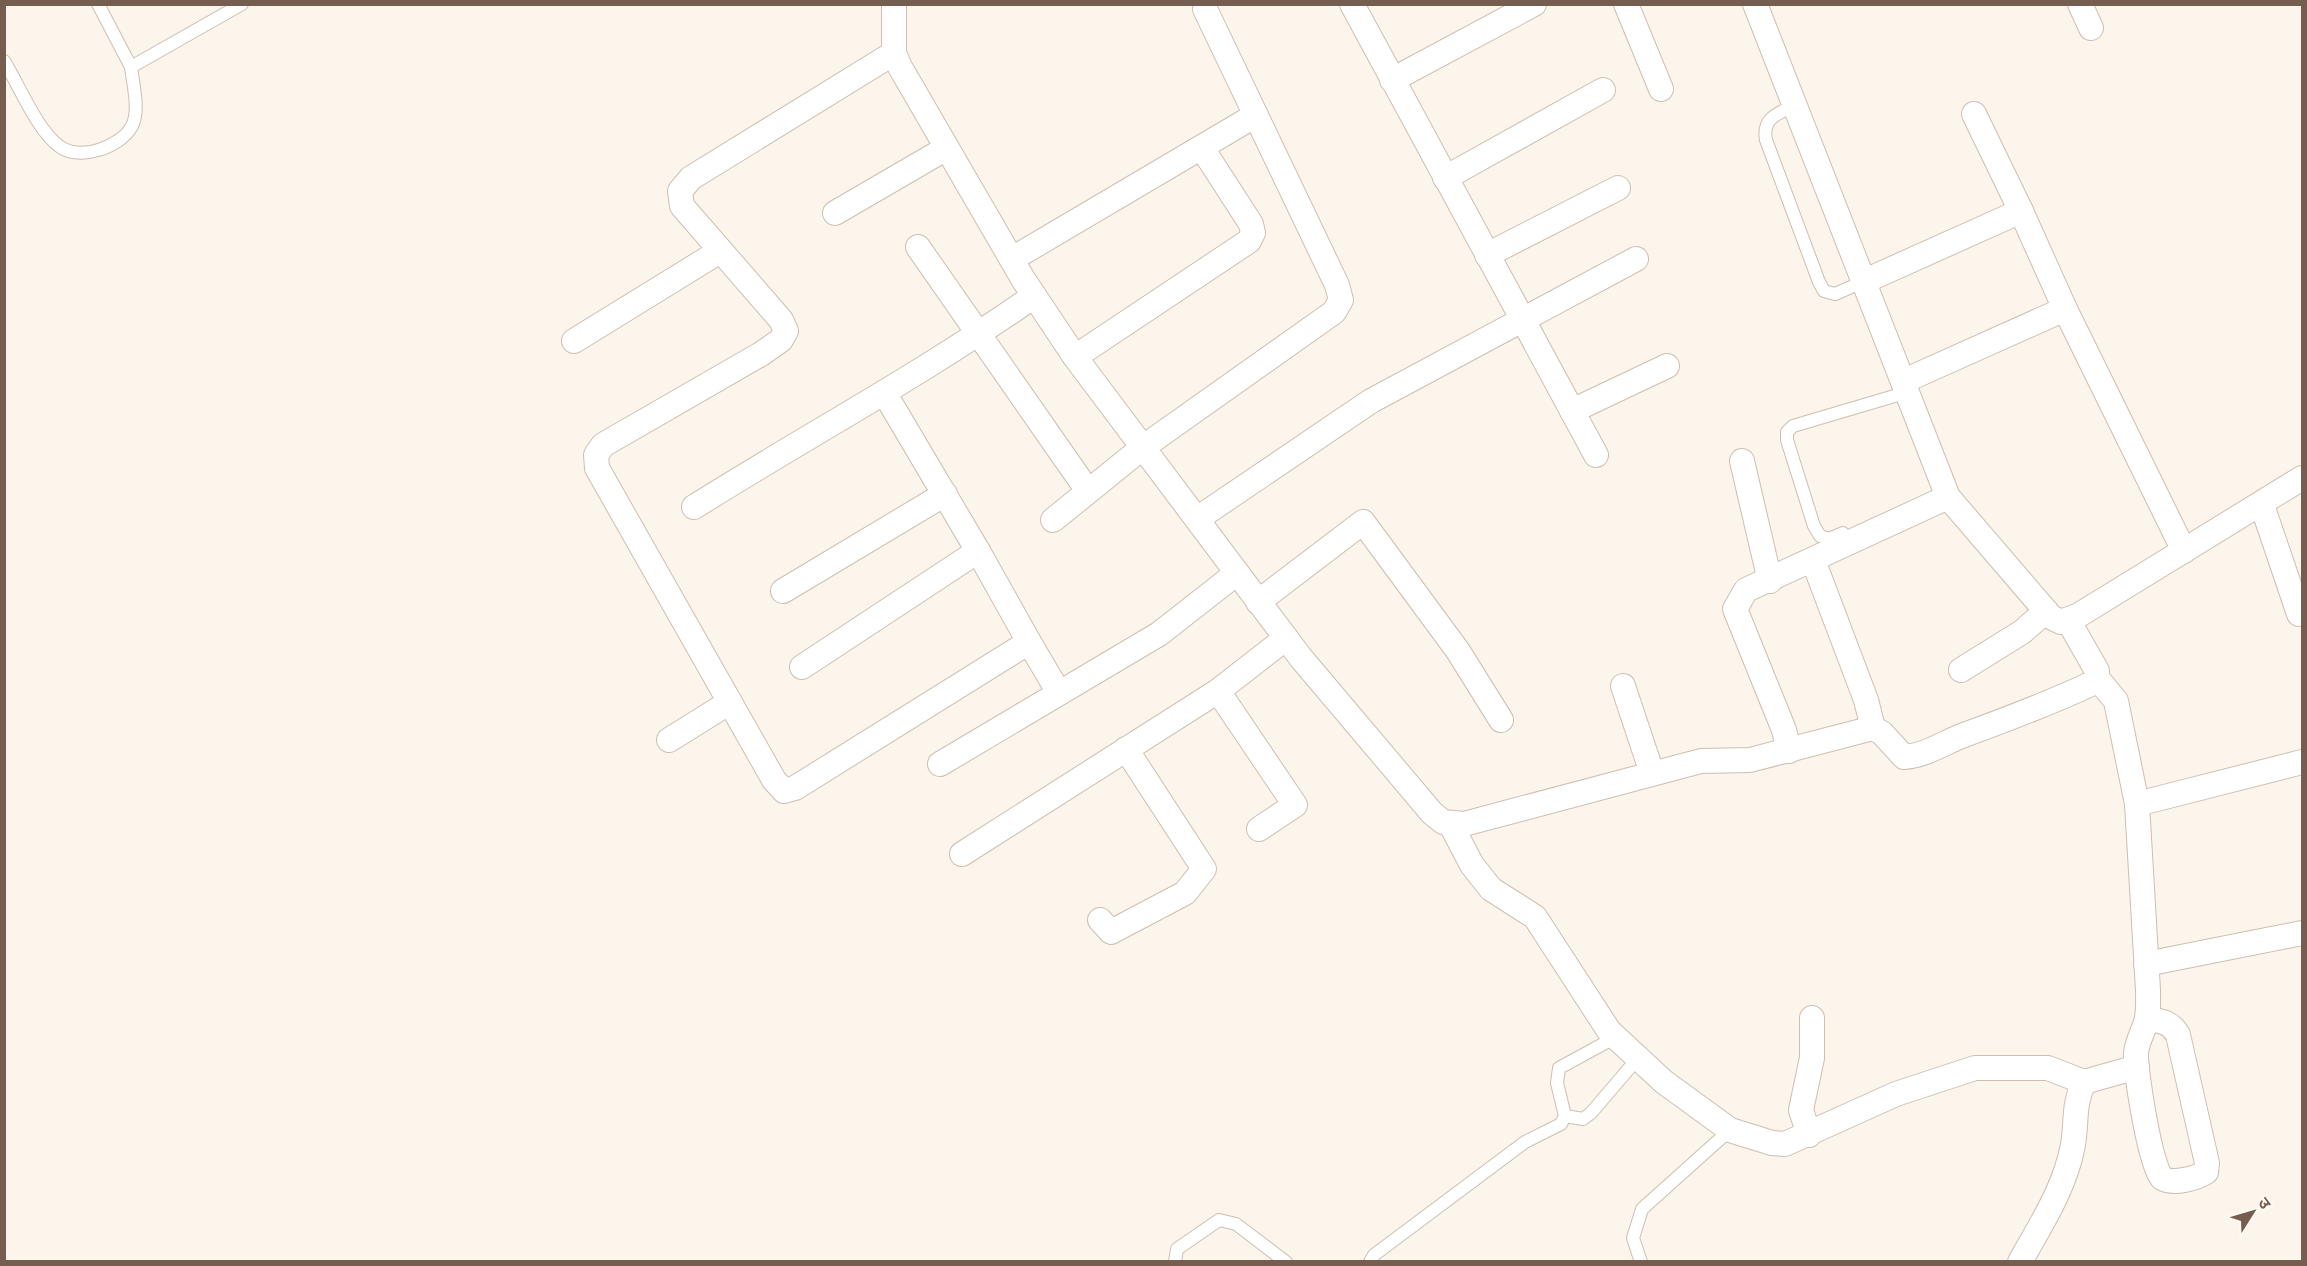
<svg xmlns="http://www.w3.org/2000/svg" width="2307" height="1266" font-family="Inter,'Noto Sans Devanagari',sans-serif">
  <rect width="100%" height="100%" fill="#fbf5eb"/>
  <g fill="none" stroke-linecap="round" stroke-linejoin="round">
    <defs>
      <g id="lane">
        <polyline points="98,4 131,67"/>
        <path d="M4 61C19 85 37 130 59 146 79 162 121 147 132 126 140 111 133 84 131 67L242 4"/>
        <path d="M1795 105C1777 114 1762 118 1766 140L1819 282 1824 291 1835 294 1865 281"/>
        <polyline points="1843,533 1829,539 1820,536 1814,526 1787,440 1787,432 1793,426 1908,392"/>
        <polyline points="1565,1116 1583,1119 1591,1113 1638,1058"/>
        <polyline points="1175,1262 1177,1249 1219,1220 1236,1224 1286,1262"/>
        <polyline points="1370,1262 1374,1255 1525,1142 1561,1124 1565,1116 1557,1083 1559,1068 1616,1037"/>
        <polyline points="1641,1262 1633,1238 1642,1209 1730,1130"/>
      </g>
      <g id="street">
        <path d="M894 4V53L900 67 1023 279 1075 357 1301 658 1432 813 1443 822 1464 824 1701 761 1750 760 1873 728 1882 733 1904 757C1925 756 1945 742 1964 735 2008 719 2050 703 2093 683L2097 678V671L2068 620"/>
        <polyline points="1352,4 1596,455"/>
        <polyline points="1626,4 1661,89"/>
        <polyline points="1755,4 1948,497 2051,617 2061,622 2079,615 2302,478"/>
        <polyline points="2080,4 2091,28"/>
        <polyline points="894,53 691,178 680,191 682,206 781,320 786,331 781,340 761,354 603,445 596,455 597,468 774,780 784,791 795,788 1029,642 978,551"/>
        <polyline points="1392,80 1534,4"/>
        <polyline points="1974,114 2021,211"/>
        <polyline points="1445,178 1603,90"/>
        <polyline points="835,213 945,149"/>
        <polyline points="918,247 1088,491"/>
        <polyline points="1487,255 1618,188"/>
        <polyline points="1012,259 1256,115"/>
        <polyline points="1865,281 2021,211 2065,309 1904,381"/>
        <polyline points="2065,309 2184,551"/>
        <polyline points="574,341 720,251"/>
        <polyline points="1075,357 1249,241 1253,233 1251,224 1202,148"/>
        <polyline points="1572,411 1667,366"/>
        <polyline points="1742,461 1770,581"/>
        <polyline points="2262,505 2299,614"/>
        <path d="M694 507C807 436 924 373 1034 296"/>
        <polyline points="1197,519 1371,401 1636,259"/>
        <polyline points="1053,520 1142,448 1334,312 1341,300 1337,285 1205,9"/>
        <polyline points="1813,560 1866,700 1873,728"/>
        <polyline points="783,591 945,494"/>
        <polyline points="1258,602 1363,522 1458,651 1501,720"/>
        <polyline points="1029,642 1059,693"/>
        <polyline points="802,667 978,551 885,394"/>
        <polyline points="1961,670 2022,632 2046,611"/>
        <path d="M2097 678 2116 701 2137 804 2148 990C2148 1000 2149 1012 2146 1022 2143 1032 2137 1042 2136 1053 2135 1070 2151 1170 2162 1178 2173 1185 2197 1178 2206 1172L2207 1163 2178 1035C2171 1022 2161 1021 2147 1019"/>
        <polyline points="1623,686 1652,773"/>
        <polyline points="1218,691 1295,805 1259,829"/>
        <polyline points="669,740 730,702"/>
        <polyline points="1789,751 1784,730 1735,609 1746,590 1948,497"/>
        <polyline points="940,764 1159,634 1237,573"/>
        <polyline points="2137,804 2302,762"/>
        <polyline points="1451,825 1472,865 1491,889 1535,917 1609,1031 1664,1082 1730,1130 1772,1143 1785,1144 1896,1094 1975,1068 2048,1068 2084,1082"/>
        <polyline points="962,854 1218,691 1286,638"/>
        <polyline points="1100,920 1111,932 1185,893 1204,869 1126,749"/>
        <polyline points="2146,964 2302,933"/>
        <polyline points="1809,1135 1801,1110 1812,1058 1812,1018"/>
        <path d="M2020 1262C2041 1224 2065 1188 2073 1145 2077 1120 2073 1105 2084 1082L2137 1067"/>
      </g>
    </defs>
    <use href="#lane" stroke="#cdbeb1" stroke-width="14"/>
    <use href="#street" stroke="#cdbeb1" stroke-width="26"/>
    <use href="#lane" stroke="#fff" stroke-width="12"/>
    <use href="#street" stroke="#fff" stroke-width="24"/>
  </g>
  <rect width="2307" height="1266" fill="none" stroke="#755e4f" stroke-width="12"/>
  <g transform="translate(2253 1212) rotate(53)" stroke="#fef9f1" stroke-width="4.5" paint-order="stroke">
  <path d="M0-4.5L10 22L0 15L-10 22Z" fill="#755e4f"/>
  <text y="-9" font-size="16" font-weight="bold" text-anchor="middle" fill="#755e4f">उ</text>
  </g>
</svg>
